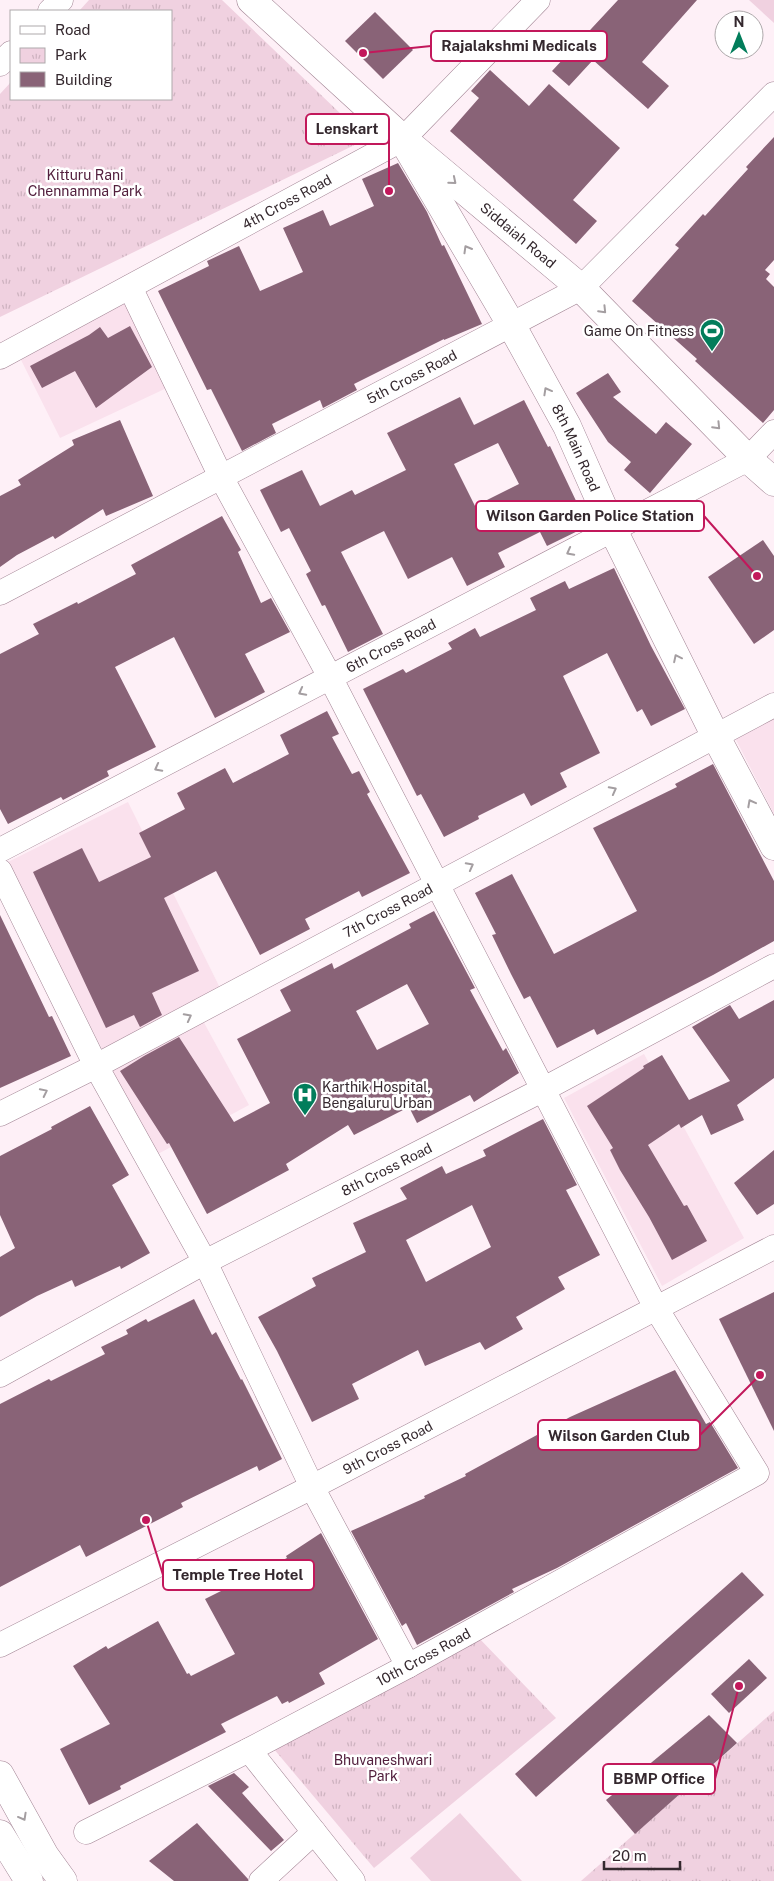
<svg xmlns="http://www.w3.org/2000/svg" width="774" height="1881" font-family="'Public Sans',sans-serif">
  <defs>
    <pattern id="park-tufts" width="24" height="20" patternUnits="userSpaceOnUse" patternTransform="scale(1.25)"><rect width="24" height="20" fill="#f0d1e0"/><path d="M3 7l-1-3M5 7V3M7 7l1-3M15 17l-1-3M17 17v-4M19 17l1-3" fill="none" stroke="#ceb3c0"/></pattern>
  </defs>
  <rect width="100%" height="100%" fill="#fef0f7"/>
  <g fill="#fae1ed">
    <polygon points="127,301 171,386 60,438 21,360"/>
    <polygon points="774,713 774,814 733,734"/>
    <polygon points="128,802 221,990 102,1049 8,862"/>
    <polygon points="202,1019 249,1105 156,1155 109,1069"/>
    <polygon points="644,1054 744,1238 662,1286 564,1098"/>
  </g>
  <g fill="#f0d1e0">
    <polygon points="749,0 774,0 774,23"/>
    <polygon points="460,1813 522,1881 431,1881 410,1858"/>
  </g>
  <g fill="url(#park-tufts)">
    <polygon points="89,0 222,0 367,139 0,317 0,94 11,82 11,99 171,99 171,11 79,11"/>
    <polygon points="476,1635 556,1718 374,1868 273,1748"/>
    <polygon points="774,1711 774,1881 581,1881"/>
  </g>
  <g fill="#896377" fill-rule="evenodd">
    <polygon points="618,0 697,0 642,62 669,86 648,109 593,60 569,86 552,71"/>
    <polygon points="375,12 413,50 383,79 345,41"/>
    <polygon points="490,70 529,106 549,84 620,148 573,200 597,221 576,244 450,131 479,98 471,91"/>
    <polygon points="774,137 774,260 765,270 770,274 766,279 774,287 774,410 763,423 695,361 697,359 632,301 679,248 675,245 703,214 705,216 748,169 746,167"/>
    <polygon points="398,163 427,212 442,246 444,245 482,324 444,340 444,339 354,384 357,390 323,408 320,400 272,424 276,433 242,451 211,389 207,390 158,291 209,266 207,261 239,246 260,291 303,272 283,228 323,210 330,226 374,206 362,179"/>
    <polygon points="130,326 152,367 96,408 75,371 42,388 30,366 89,335 100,327 108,338"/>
    <polygon points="608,373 621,392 613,397 656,434 666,422 692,444 650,493 624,470 631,462 608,442 576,393"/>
    <path d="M460 397 474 425 524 400 548 447 550 446 588 526 547 546 540 532 498 553 505 567 467 586 452 557 408 579 384 531 341 552 383 634 348 652 325 605 322 606 306 574 311 571 289 528 281 532 260 490 302 470 320 506 352 490 355 495 406 470 387 433ZM498 443 519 484 475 506 454 464Z"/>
    <polygon points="120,420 153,496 106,516 103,509 55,539 53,536 17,555 0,567 0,496 21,485 18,480 74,445 72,440"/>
    <polygon points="222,516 241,550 238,552 261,603 271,598 290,632 245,654 265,692 215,718 174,637 115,667 156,747 107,771 109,776 63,800 61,797 8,824 0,809 0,654 39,634 33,624 77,602 78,604 136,574 131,565"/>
    <polygon points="763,540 774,556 774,630 754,644 708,577"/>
    <polygon points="614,568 651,646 685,709 651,726 642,709 637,712 607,653 563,676 600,753 560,773 567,787 531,806 524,793 478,816 479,819 444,837 421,794 417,796 363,689 403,669 406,673 452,649 448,643 475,628 480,637 536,610 530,598 565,581 569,589"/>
    <polygon points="327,711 339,734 332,737 352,774 359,771 370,792 367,794 410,873 362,897 359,891 305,919 310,929 260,955 216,871 164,898 199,971 152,993 162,1015 140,1027 134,1015 106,1028 33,872 82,848 99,882 151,857 139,833 185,809 177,793 225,768 233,783 289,754 280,735"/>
    <polygon points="713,764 774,881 774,941 713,975 597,1035 594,1029 557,1048 530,996 524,999 511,974 492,935 496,934 475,893 512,874 554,954 637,911 593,828 677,787 675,784"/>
    <path d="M434 911 475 988 470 990 503 1051 506 1048 519 1073 474 1102 470 1095 417 1123 409 1107 354 1135 348 1125 286 1164 289 1170 207 1214 169 1143 167 1144 120 1071 144 1056 179 1037 234 1122 270 1103 237 1039 291 1011 280 990 332 963 334 969 411 928 409 924ZM407 984 429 1024 377 1050 356 1011Z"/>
    <polygon points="0,915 49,1017 52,1016 71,1056 0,1088"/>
    <polygon points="774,1000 774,1078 737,1105 744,1120 711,1135 702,1115 681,1128 679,1124 648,1145 684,1206 687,1205 707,1241 672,1260 649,1217 620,1170 610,1150 613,1148 587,1106 644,1068 643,1066 662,1055 689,1100 730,1081 692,1027 730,1005 739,1019"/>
    <polygon points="90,1106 129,1175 112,1185 150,1253 121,1269 120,1266 75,1287 72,1280 37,1296 0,1317 0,1257 15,1248 0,1215 0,1156 52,1129 51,1127"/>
    <path d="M543 1119 577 1185 566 1190 600 1255 558 1277 565 1289 516 1317 523 1329 485 1350 480 1342 425 1366 418 1350 352 1384 359 1399 312 1422 277 1351 258 1317 316 1286 312 1278 366 1252 353 1223 407 1199 400 1188 442 1166 446 1174 486 1156 483 1150ZM472 1205 491 1247 426 1282 406 1240Z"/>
    <polygon points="774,1150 774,1204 757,1215 734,1183"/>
    <polygon points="774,1292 774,1431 719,1319"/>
    <polygon points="194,1299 212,1335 216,1332 241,1380 242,1379 282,1459 259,1471 257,1466 181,1503 183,1507 86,1557 80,1545 0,1587 0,1404 49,1379 51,1381 105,1354 101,1347 128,1334 126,1330 146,1319 148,1322"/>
    <polygon points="675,1370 706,1424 710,1422 738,1468 557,1568 512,1589 514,1592 417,1645 406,1623 402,1626 351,1531 425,1498 424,1496 466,1476 465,1474 570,1417"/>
    <polygon points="321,1533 378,1639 319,1673 325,1684 289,1703 288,1701 282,1704 277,1696 221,1724 226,1732 120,1786 121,1789 89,1805 60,1749 110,1724 73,1666 106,1646 108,1649 158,1621 187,1674 189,1673 191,1676 235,1654 205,1599 287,1558 286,1556"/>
    <polygon points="742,1572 764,1595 536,1797 515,1774"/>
    <polygon points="749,1659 767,1678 729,1713 711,1694"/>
    <polygon points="709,1715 737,1743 635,1834 606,1800"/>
    <polygon points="234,1773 249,1787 242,1793 284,1840 271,1851 208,1786"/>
    <polygon points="197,1823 248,1879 248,1881 174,1881 149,1861"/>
  </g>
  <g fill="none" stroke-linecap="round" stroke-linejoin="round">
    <defs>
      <g id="minor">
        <polyline points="50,11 61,0"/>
        <polyline points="0,64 11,53"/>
        <path id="s1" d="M0 357 403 139 538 0"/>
        <path id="s2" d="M0 593 581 288 774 94"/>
        <path id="s3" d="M0 850 748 459 774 432"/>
        <polyline points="0,871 96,1066 205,1262 312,1487 408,1666"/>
        <path id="s4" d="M0 1114 96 1066 774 705"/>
        <path id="s5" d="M0 1375 205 1262 544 1089 774 966"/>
        <path id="s6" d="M0 1645 312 1487 774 1247"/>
        <polyline points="249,1750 353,1881"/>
        <path id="s7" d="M86 1832 249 1750 408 1666 757 1473 656 1308 330 677 221 477 130 287"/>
        <polyline points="261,1881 314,1832"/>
      </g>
      <g id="tertiary">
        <path id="s8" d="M404 142 512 326 567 426 613 530 715 735 774 846"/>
      </g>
      <g id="secondary">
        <path id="s9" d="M251 0 403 139 581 288 748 459 774 482"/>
      </g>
      <g id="primary">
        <polyline points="0,1775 45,1856 63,1881"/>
        <polyline points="0,1834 29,1881"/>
      </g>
    </defs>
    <use href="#minor" stroke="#a18393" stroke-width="25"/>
    <use href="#tertiary" stroke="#a18393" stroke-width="29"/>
    <use href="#secondary" stroke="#a18393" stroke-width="29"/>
    <use href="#primary" stroke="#a18393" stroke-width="29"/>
    <use href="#minor" stroke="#fff" stroke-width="24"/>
    <use href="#tertiary" stroke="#fff" stroke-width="28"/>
    <use href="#secondary" stroke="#fff" stroke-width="28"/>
    <use href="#primary" stroke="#fff" stroke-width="28"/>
  </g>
  <defs><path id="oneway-chevron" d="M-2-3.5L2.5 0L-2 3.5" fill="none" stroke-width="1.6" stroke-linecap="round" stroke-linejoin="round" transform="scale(1.25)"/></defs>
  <g stroke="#a49ea1">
    <use href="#oneway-chevron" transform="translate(453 181) rotate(40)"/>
    <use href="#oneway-chevron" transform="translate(467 249) rotate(-120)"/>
    <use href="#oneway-chevron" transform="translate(603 310) rotate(46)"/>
    <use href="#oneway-chevron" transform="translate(547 391) rotate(-119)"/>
    <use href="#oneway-chevron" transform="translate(717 426) rotate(46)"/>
    <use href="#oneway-chevron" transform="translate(570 552) rotate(152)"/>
    <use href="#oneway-chevron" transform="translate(677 658) rotate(-116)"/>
    <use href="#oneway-chevron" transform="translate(302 692) rotate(152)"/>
    <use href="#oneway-chevron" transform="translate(158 768) rotate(152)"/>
    <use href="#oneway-chevron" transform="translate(613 790) rotate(-28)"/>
    <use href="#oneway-chevron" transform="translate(751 803) rotate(-118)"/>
    <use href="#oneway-chevron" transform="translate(470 866) rotate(-28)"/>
    <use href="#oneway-chevron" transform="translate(188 1017) rotate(-28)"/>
    <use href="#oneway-chevron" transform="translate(44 1092) rotate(-26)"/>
    <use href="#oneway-chevron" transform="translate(23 1817) rotate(61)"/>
  </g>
  <defs>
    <symbol id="stadium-pin" viewBox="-11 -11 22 30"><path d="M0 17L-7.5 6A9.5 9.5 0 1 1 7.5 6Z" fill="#027d5b" stroke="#fff"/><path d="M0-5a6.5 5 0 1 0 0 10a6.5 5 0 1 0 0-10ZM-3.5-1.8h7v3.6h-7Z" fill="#fff"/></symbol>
    <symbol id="hospital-pin" viewBox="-11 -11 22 30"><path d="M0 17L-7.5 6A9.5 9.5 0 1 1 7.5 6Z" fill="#027d5b" stroke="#fff"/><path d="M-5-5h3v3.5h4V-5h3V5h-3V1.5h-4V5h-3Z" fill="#fff"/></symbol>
  </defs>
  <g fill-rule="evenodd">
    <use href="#stadium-pin" x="698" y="317" width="28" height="38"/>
    <use href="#hospital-pin" x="291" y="1081" width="28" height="38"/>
  </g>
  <g text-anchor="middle" stroke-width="5" stroke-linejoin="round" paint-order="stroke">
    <g font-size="14" fill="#53203e" stroke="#fff">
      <text x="85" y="180">Kitturu Rani<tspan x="85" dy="16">Chennamma Park</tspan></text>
      <text x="383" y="1765">Bhuvaneshwari<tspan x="383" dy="16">Park</tspan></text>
    </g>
    <g font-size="14" fill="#34282e" stroke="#fff">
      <text dy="5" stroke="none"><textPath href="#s1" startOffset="326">4th Cross Road</textPath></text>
      <text dy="5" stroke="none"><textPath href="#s9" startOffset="356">Siddaiah Road</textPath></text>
      <text dy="5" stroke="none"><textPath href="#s2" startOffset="465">5th Cross Road</textPath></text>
      <text dy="5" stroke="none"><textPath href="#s8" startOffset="351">8th Main Road</textPath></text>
      <text dy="5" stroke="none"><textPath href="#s3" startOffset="441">6th Cross Road</textPath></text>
      <text dy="5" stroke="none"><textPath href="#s4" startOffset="438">7th Cross Road</textPath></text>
      <text dy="5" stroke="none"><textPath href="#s5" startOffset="438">8th Cross Road</textPath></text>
      <text dy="5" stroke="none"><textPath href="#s6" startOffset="435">9th Cross Road</textPath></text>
      <text dy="5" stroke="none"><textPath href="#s7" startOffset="380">10th Cross Road</textPath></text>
    </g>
    <g font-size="14" fill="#34282e" stroke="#fff" text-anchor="end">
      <text x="694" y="336">Game On Fitness</text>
      <text x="322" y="1092" text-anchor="start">Karthik Hospital,<tspan x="322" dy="16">Bengaluru Urban</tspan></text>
    </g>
  </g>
  <path fill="none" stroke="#c2185b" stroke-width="2" d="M363 53L431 46M389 191L389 129M757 576L704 516M760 1375L700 1435M146 1520L163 1575M739 1686L715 1779"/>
  <g fill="#c2185b" stroke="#fff" stroke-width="2">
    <circle cx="363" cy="53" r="5"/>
    <circle cx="389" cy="191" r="5"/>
    <circle cx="757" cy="576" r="5"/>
    <circle cx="760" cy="1375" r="5"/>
    <circle cx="146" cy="1520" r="5"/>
    <circle cx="739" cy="1686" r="5"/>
  </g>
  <g fill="#fff" stroke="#c2185b" stroke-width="2">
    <rect x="431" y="31" width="176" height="30" rx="5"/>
    <rect x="306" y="114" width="83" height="30" rx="5"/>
    <rect x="476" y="501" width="228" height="30" rx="5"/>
    <rect x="538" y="1420" width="162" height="30" rx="5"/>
    <rect x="163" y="1560" width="151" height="30" rx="5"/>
    <rect x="603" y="1764" width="112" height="30" rx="5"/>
  </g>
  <g font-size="15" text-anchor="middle" font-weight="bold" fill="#34282e">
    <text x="519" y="51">Rajalakshmi Medicals</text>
    <text x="347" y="134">Lenskart</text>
    <text x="590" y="521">Wilson Garden Police Station</text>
    <text x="619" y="1441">Wilson Garden Club</text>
    <text x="238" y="1580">Temple Tree Hotel</text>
    <text x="659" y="1784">BBMP Office</text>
  </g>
  <rect x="10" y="10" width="162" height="90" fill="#ffffff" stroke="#aea9ab"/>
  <rect x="20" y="26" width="25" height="8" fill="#ffffff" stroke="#aea9ab"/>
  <text x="55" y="35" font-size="15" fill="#34282e">Road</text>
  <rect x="20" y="48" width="25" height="15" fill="url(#park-tufts)" stroke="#aea9ab"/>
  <text x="55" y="60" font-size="15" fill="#34282e">Park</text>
  <rect x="20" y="72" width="25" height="15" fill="#896377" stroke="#aea9ab"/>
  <text x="55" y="85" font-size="15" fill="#34282e">Building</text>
  <g transform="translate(739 35)"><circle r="24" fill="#ffffff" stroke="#aea9ab"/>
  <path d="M0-4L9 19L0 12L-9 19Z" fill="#027d5b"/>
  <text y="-8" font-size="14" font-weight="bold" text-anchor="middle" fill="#34282e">N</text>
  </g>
  <path d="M604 1861v8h76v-8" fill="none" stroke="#34282e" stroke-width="2.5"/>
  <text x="612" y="1861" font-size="15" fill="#34282e" stroke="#ffffff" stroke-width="4" paint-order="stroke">20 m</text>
</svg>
